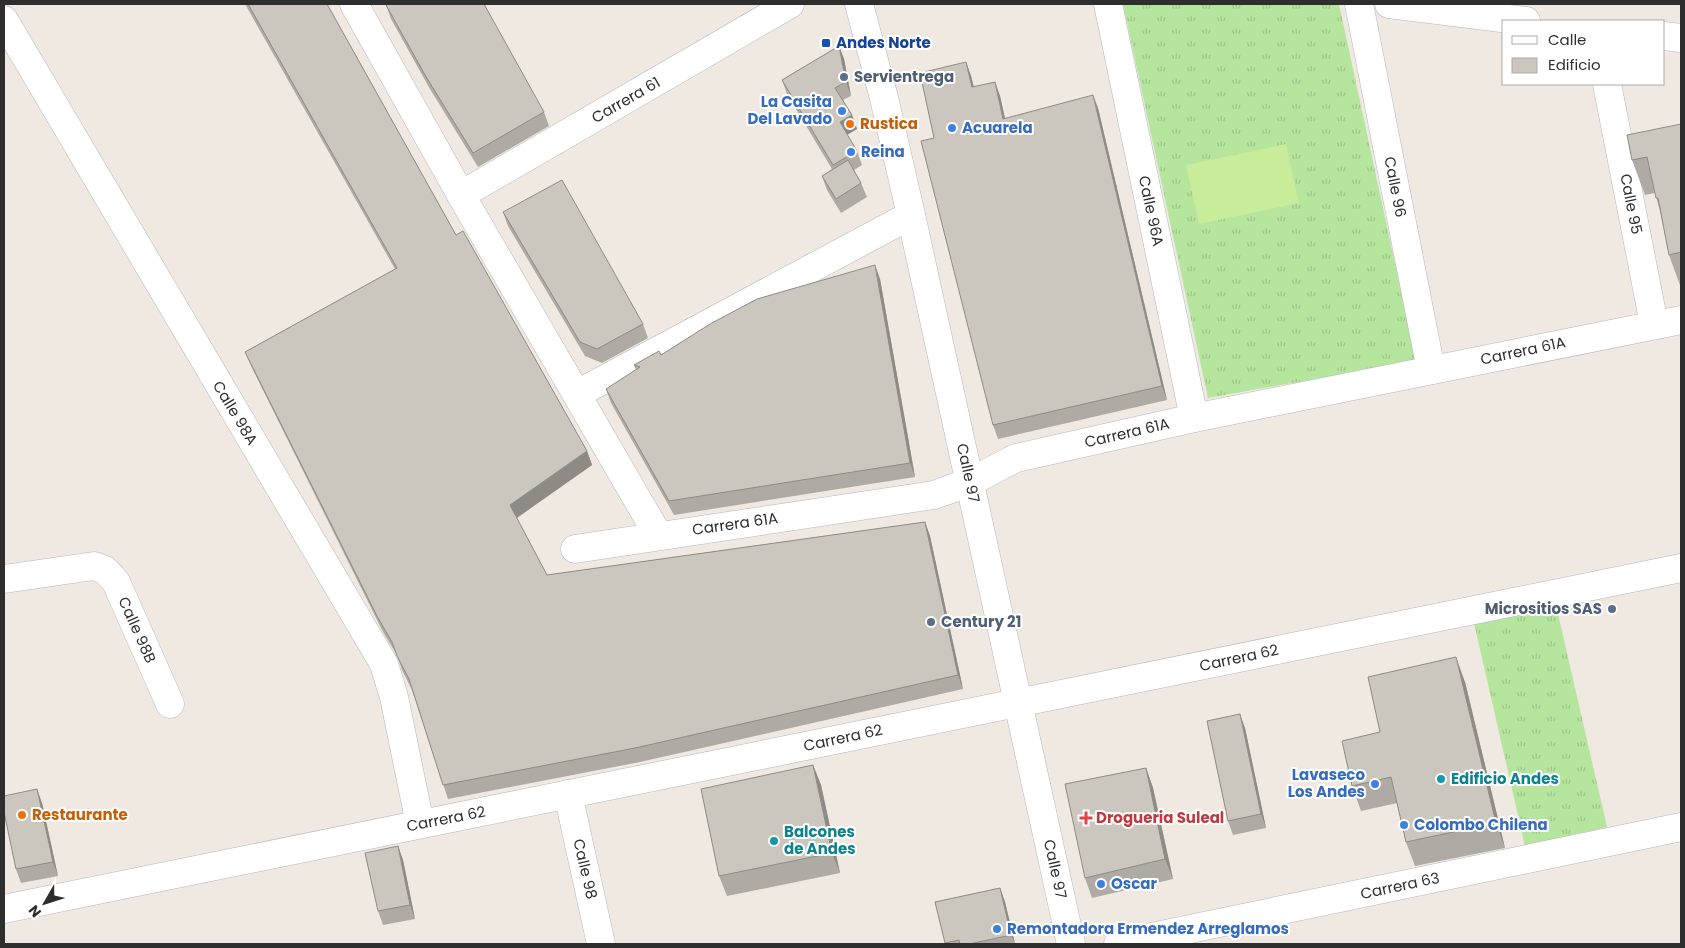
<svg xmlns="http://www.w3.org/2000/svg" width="1685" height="948" font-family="Poppins,sans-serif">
  <defs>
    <pattern id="grass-tufts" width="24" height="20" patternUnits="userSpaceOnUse" patternTransform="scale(1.25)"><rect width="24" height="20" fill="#b6e59e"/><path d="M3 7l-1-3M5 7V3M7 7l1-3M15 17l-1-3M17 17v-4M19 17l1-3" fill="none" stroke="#9dc588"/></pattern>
  </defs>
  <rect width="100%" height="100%" fill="#efe9e1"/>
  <g fill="url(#grass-tufts)">
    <polygon points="1123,4 1339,4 1416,361 1208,398"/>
    <polygon points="1556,605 1607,827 1525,846 1474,623"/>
  </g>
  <polygon fill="#c9ec9a" points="1286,144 1299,203 1199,224 1186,165"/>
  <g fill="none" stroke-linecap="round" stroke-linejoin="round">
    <defs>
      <g id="minor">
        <polyline points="354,4 461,195 658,535"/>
        <polyline points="859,4 884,98 911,215 1071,944"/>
        <polyline points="1108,4 1194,418"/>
        <polyline points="1359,4 1431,370"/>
        <polyline points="1389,4 1526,21"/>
        <polyline points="4,20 384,664 394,697 420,824"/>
        <polyline points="1664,36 1681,38"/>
        <polyline points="1607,84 1654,324"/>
        <polyline points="461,195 790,4"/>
        <polyline points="577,394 911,215"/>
        <polyline points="575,549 934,495 970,482 1016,458 1194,418 1681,320"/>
        <polyline points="4,579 94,566 105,570 116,582 170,704"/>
        <polyline points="568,794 601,944"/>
        <polyline points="4,909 1681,568"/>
        <polyline points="1118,944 1681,827"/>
      </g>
    </defs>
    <use href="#minor" stroke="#b4b7c1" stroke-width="29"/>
    <use href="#minor" stroke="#fff" stroke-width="28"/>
  </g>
  <g fill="#afaba4">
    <polygon points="245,4 327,4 456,235 587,451 592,465 517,518 547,575 925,522 930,536 963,689 640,762 448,799 412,690 402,670 397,655 383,632 251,366 245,352 395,269"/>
    <polygon points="386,5 544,112 549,126 478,167 430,89 391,19"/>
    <polygon points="839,46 844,59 851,96 843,100 852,115 857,129 847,135 857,151 862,165 854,170 861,183 867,197 841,213 827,190 822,176 832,169 787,94 782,80"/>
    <polygon points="966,62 971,76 974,87 995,82 1000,96 1005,118 1098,108 1167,400 998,439 993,425 934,138"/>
    <polygon points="1681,124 1681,288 1669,255 1660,211 1655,193 1645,195 1632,160"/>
    <polygon points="503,212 643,324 648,338 602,363 585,356 508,226"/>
    <polygon points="880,279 915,477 674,515 611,403 606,389 636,370 634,365 661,355"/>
    <polygon points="1465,682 1505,848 1415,866 1406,842 1397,803 1361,811 1352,786"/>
    <polygon points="1245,728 1266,828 1233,835 1228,821"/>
    <polygon points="813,765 821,785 840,873 727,896 719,876"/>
    <polygon points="1146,768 1153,788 1173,879 1092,898 1085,878"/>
    <polygon points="42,803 58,876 21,883 16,869"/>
    <polygon points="398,846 403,860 415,919 383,925 378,911"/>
    <polygon points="1000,888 1005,902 1015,944 946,944 935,902"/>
  </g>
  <g fill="#8e8b86">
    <polygon points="839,46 844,59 851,96 846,82"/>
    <polygon points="966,62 971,76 977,101 972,87"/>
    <polygon points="995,82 1000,96 1008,133 1003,119"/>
    <polygon points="1093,95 1098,108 1167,400 1162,386"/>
    <polygon points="852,115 857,129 845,136 840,122"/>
    <polygon points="875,265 880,279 915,477 910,463"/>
    <polygon points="587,451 592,465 515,519 510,505"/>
    <polygon points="925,522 930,536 963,689 958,675"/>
    <polygon points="1456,657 1465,682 1505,848 1496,823"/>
    <polygon points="1240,714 1245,728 1266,828 1261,814"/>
    <polygon points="813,765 821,785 840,873 832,853"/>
    <polygon points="1146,768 1153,788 1173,879 1165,859"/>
    <polygon points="37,789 42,803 58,876 53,862"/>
    <polygon points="398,846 403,860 415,919 410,905"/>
    <polygon points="1000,888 1005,902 1015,944 1011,935"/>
  </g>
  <g fill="#cbc7bf" stroke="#8e8b86">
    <polygon points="248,4 327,4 456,235 463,231 587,451 510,505 547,575 925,522 958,675 635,748 443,785 409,679 397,656 392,642 378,618 245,352 397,268"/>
    <polygon points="388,4 484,4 544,112 473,153 425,75 386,5"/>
    <polygon points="839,46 846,82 835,88 852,115 840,122 857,151 833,165 782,80"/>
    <polygon points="966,62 972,87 995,82 1003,119 1093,95 1162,386 993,425 921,141 934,138 920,73"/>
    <polygon points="1681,124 1681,252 1669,255 1658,198 1656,198 1647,157 1632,160 1627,135"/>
    <polygon points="848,160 861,183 836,199 822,176"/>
    <polygon points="562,180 643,324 597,349 580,342 503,212"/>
    <polygon points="875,265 910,463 669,501 606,389 640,367 634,365 659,351 661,355 710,324 757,299"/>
    <polygon points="1456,657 1496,823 1406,842 1391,777 1352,786 1342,741 1380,732 1368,677"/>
    <polygon points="1240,714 1261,814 1228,821 1207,721"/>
    <polygon points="813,765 832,853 719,876 701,789"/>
    <polygon points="1146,768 1165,859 1085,878 1065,784"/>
    <polygon points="37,789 53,862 16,869 4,812 4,796"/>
    <polygon points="398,846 410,905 378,911 365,853"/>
    <polygon points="1000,888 1011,935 969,944 960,944 959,940 945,943 935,902"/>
  </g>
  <rect fill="#1a4fb4" stroke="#fff" stroke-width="2" x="821" y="38" width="10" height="10" rx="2.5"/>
  <g fill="#5c6f8a" stroke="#fff" stroke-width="2">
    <circle cx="844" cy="77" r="5"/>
    <circle cx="1612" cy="609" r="5"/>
    <circle cx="931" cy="622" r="5"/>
  </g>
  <g fill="#3f7fe0" stroke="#fff" stroke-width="2">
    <circle cx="842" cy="111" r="5"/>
    <circle cx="952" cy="128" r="5"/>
    <circle cx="851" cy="152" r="5"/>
    <circle cx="1375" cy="784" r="5"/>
    <circle cx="1404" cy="825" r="5"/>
    <circle cx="1101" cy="884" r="5"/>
    <circle cx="997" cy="929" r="5"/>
  </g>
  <g fill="#e8710a" stroke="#fff" stroke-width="2">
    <circle cx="850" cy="124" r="5"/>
    <circle cx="22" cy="815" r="5"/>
  </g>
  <g fill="#0f9aa8" stroke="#fff" stroke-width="2">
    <circle cx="1441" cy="779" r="5"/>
    <circle cx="774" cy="841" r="5"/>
  </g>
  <path fill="#e0444e" stroke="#fff" stroke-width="2" d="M1083.5 810.5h5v5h5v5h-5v5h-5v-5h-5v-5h5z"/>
  <g text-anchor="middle" stroke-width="4" stroke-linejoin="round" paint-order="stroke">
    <g font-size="15" font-weight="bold" fill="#164399" stroke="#fff" text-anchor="start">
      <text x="836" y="48">Andes Norte</text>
    </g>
    <g font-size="15" font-weight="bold" fill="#4e5e75" stroke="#fff" text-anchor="start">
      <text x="854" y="82">Servientrega</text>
      <text x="1602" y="614" text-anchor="end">Micrositios SAS</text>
      <text x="941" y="627">Century 21</text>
    </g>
    <g font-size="15" fill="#2e2e2e" stroke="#fff">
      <text transform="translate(626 100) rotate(-30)" y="5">Carrera 61</text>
      <text transform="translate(1395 187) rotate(79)" y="5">Calle 96</text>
      <text transform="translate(1631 204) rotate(79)" y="5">Calle 95</text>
      <text transform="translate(1151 211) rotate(78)" y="5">Calle 96A</text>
      <text transform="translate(1523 351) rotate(-12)" y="5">Carrera 61A</text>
      <text transform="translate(235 413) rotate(59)" y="5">Calle 98A</text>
      <text transform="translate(1127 433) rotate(-13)" y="5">Carrera 61A</text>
      <text transform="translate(968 473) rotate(78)" y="5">Calle 97</text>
      <text transform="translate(735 524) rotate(-8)" y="5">Carrera 61A</text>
      <text transform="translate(137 630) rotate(66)" y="5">Calle 98B</text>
      <text transform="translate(1239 658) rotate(-12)" y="5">Carrera 62</text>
      <text transform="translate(843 738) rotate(-12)" y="5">Carrera 62</text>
      <text transform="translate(446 819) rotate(-11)" y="5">Carrera 62</text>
      <text transform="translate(585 869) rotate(77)" y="5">Calle 98</text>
      <text transform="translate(1055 869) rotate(78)" y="5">Calle 97</text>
      <text transform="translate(1400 886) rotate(-12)" y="5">Carrera 63</text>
    </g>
    <g font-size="15" font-weight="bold" fill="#366cbe" stroke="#fff" text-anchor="start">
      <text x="832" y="107" text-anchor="end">La Casita<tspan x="832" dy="17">Del Lavado</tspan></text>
      <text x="962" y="133">Acuarela</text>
      <text x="861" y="157">Reina</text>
      <text x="1365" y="780" text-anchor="end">Lavaseco<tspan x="1365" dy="17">Los Andes</tspan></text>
      <text x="1414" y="830">Colombo Chilena</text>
      <text x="1111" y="889">Oscar</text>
      <text x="1007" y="934">Remontadora Ermendez Arreglamos</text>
    </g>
    <g font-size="15" font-weight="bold" fill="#c56008" stroke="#fff" text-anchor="start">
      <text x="860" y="129">Rustica</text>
      <text x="32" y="820">Restaurante</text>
    </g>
    <g font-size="15" font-weight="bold" fill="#0d838f" stroke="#fff" text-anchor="start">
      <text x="1451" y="784">Edificio Andes</text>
      <text x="784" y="837">Balcones<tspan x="784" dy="17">de Andes</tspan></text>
    </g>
    <g font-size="15" font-weight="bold" fill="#be3a42" stroke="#fff" text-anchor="start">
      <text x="1096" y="823">Drogueria Suleal</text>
    </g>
  </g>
  <rect width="1685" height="948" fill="none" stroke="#2e2e2e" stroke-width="10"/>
  <rect x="1502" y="20" width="162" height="65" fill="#ffffff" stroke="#ababab"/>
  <rect x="1512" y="36" width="25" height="8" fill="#ffffff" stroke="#ababab"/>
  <text x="1548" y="45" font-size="15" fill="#2e2e2e">Calle</text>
  <rect x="1512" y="58" width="25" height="15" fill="#cbc7bf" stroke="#ababab"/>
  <text x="1548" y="70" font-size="15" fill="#2e2e2e">Edificio</text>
  <g transform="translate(45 903) rotate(231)" stroke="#ffffff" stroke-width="4" paint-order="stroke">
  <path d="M0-4L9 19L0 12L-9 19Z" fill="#2e2e2e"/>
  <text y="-8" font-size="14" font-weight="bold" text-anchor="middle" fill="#2e2e2e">N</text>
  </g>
</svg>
